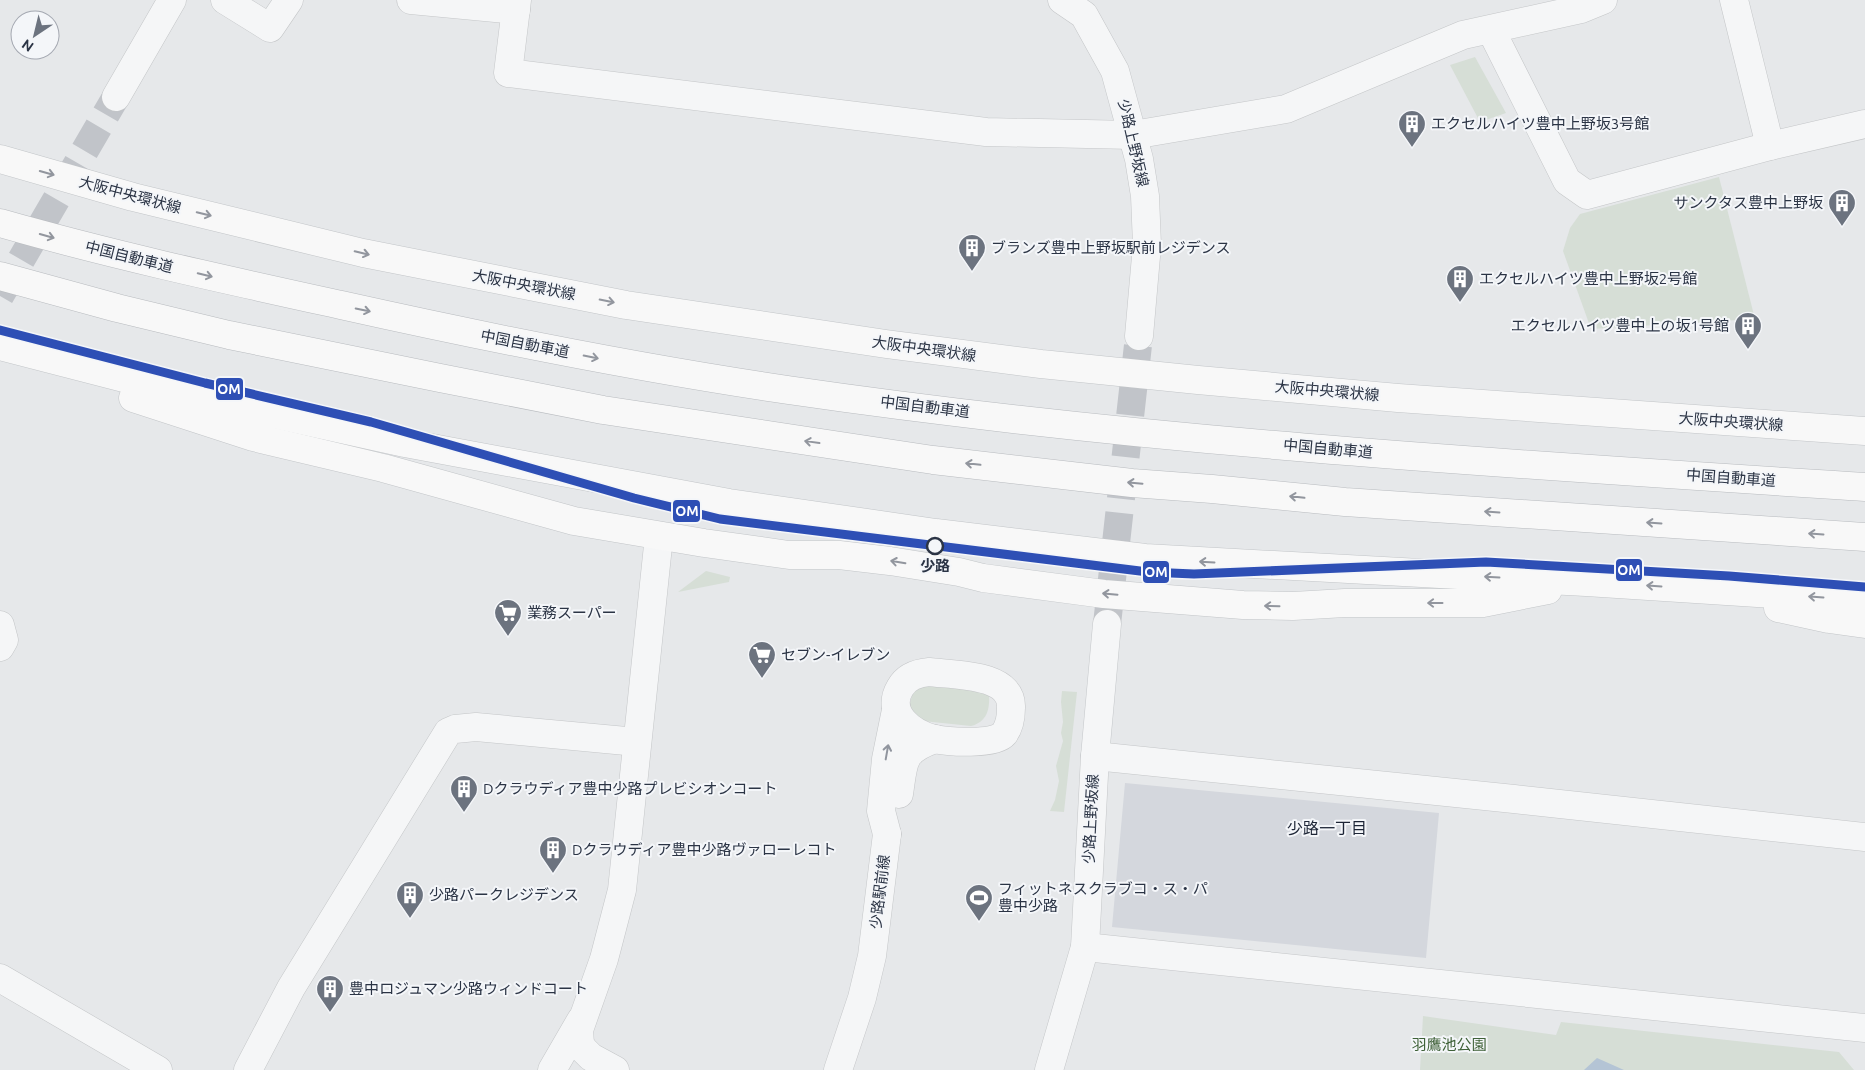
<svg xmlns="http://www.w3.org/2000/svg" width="1865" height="1070" font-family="Ubuntu,'Noto Sans JP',sans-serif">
  <rect width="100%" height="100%" fill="#e6e8ea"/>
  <polygon fill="#d4d7dd" points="1125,783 1439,813 1426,958 1112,927"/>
  <g fill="#d6ded6">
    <polygon points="1475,57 1506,113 1480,122 1450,65"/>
    <polygon points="1719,177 1755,319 1591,329 1563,251 1570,228 1580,214"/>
    <polygon points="706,571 730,577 729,582 678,592"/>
    <path d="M922 684 983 690 989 694C990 709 987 722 971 726L923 721 917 719 909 707 913 692Z"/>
    <polygon points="1062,691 1077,692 1064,812 1050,811 1055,800 1059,781 1056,766 1063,741 1061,733 1063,722 1061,702"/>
    <polygon points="1423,1016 1556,1035 1561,1022 1839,1052 1854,1070 1420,1070"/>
  </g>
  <polygon fill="#b4c4d5" points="1597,1058 1624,1070 1584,1070"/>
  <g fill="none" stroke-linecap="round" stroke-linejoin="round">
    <g stroke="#c1c4c9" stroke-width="28" stroke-dasharray="28 14" stroke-linecap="butt">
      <polyline points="0,296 116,97"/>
      <polyline points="1107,624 1139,336"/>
    </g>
    <defs>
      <g id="minor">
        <polyline points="225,0 270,28 289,0"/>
        <polyline points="411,0 516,10"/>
        <polyline points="517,0 508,73 986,132 1133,135 1286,109 1463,35 1581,9 1603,0"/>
        <polyline points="1734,0 1770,146"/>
        <polyline points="1491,30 1567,181 1587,195 1770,146 1865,124"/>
        <polyline points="0,625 4,640 0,647"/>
        <path d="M929 672C953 675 1013 673 1011 708 1011 717 1010 726 1004 734 995 745 948 742 934 739 911 733 885 713 900 688 906 677 917 673 929 672Z"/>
        <polyline points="1095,756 1514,799 1865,837"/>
        <path d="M899 794C904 761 901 751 935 739"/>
        <polyline points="887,834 881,811 886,759 896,710"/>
        <polyline points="0,978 158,1070"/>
        <polyline points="248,1070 291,988 448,732 455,729 476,727 637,742"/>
      </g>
      <g id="tertiary">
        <polyline points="1062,0 1084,15 1115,71 1139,159 1145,196 1147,245 1139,336"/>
        <polyline points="116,97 172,0"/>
        <polyline points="1085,947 1865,1028"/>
        <polyline points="552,1070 581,1020"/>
        <polyline points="615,1070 591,1057 584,1050 580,1044 579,1030 604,959 622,890 659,536"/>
        <polyline points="838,1070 862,998 872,956 887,834"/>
        <polyline points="1049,1070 1085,947 1095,756 1107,624"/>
      </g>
      <g id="primary">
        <polyline points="0,159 133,197 363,253 626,305 886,344 1041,364 1198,380 1398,398 1865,431"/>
        <polyline points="0,346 205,399 405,443 729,503 936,533 1145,558 1586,582 1865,600"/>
        <polyline points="133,398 253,437 383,468 574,521 704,543 789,555 839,555 890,561 959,572 983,578 1104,594 1243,605 1293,606 1345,603 1483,603 1548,590"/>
        <polyline points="1778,608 1829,619 1865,624"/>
      </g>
      <g id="motorway">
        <path d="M0 223C112 255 227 280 341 305 489 338 638 368 788 390 1145 442 1506 464 1865 487"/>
        <polyline points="0,276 117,308 229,335 440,378 603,410 933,460 1132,483 1212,489 1345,502 1865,537"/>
      </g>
    </defs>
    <use href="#minor" stroke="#c4c6c8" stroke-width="29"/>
    <use href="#tertiary" stroke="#c4c6c8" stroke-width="29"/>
    <use href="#primary" stroke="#c2c5c8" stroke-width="29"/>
    <use href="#motorway" stroke="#b8bbbf" stroke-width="29"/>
    <use href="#minor" stroke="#f5f6f7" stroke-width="28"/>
    <use href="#tertiary" stroke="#f5f6f7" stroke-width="28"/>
    <use href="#primary" stroke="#f8f8f8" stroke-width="28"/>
    <use href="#motorway" stroke="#f8f8f8" stroke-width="28"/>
    <defs>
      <polyline id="metro-1" points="0,330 205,383 371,422 634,498 720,519 1148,572 1194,574 1486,562 1729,576 1865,587"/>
    </defs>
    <use href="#metro-1" stroke="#f4f6f9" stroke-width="12"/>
    <use href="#metro-1" stroke="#2e4fb5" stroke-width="9"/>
  </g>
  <defs><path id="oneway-shaft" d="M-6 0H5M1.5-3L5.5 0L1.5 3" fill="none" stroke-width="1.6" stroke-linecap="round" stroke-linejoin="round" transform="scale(1.25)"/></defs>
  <g stroke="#92969e">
    <use href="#oneway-shaft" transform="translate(47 173) rotate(16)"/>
    <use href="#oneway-shaft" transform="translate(204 214) rotate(14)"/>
    <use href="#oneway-shaft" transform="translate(47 236) rotate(16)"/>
    <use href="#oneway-shaft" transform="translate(362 253) rotate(13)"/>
    <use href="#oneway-shaft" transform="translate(205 275) rotate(14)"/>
    <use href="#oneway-shaft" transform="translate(607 301) rotate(11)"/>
    <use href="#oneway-shaft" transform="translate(363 310) rotate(12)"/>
    <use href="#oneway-shaft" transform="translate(591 357) rotate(11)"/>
    <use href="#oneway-shaft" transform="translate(812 442) rotate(-172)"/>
    <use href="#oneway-shaft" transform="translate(973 464) rotate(-174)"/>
    <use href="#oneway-shaft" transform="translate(1135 483) rotate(-175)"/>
    <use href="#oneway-shaft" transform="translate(1297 497) rotate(-174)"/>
    <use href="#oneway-shaft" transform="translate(1492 512) rotate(-176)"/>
    <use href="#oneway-shaft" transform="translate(1654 523) rotate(-176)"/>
    <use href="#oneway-shaft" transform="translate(1816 534) rotate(-176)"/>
    <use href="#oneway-shaft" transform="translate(898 562) rotate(-171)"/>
    <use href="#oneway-shaft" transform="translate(1207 562) rotate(-177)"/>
    <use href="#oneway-shaft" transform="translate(1492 577) rotate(-177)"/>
    <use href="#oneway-shaft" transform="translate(1654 586) rotate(-176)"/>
    <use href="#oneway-shaft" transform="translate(1110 594) rotate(-175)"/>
    <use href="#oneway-shaft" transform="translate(1816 597) rotate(-176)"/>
    <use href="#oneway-shaft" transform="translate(1435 603) rotate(-180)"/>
    <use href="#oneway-shaft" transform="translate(1272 606) rotate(-179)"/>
  </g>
  <use stroke="#90959e" href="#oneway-shaft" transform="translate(887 752) rotate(-80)"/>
  <defs>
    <symbol id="building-pin" viewBox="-11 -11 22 30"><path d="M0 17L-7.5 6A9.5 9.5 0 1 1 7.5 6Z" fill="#6c737f" stroke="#f4f6f9"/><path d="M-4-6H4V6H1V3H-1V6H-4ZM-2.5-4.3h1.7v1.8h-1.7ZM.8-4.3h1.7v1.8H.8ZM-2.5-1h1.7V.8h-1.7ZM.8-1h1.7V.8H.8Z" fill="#fff"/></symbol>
    <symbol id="supermarket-pin" viewBox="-11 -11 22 30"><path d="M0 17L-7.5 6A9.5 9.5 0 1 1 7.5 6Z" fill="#6c737f" stroke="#f4f6f9"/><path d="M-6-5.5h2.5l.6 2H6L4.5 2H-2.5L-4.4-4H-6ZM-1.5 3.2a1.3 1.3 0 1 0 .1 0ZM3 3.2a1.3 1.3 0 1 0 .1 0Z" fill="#fff"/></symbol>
    <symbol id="stadium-pin" viewBox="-11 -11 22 30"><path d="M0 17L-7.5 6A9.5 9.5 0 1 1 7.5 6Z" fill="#6c737f" stroke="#f4f6f9"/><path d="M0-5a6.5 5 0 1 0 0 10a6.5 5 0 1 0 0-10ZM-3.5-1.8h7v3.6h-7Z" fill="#fff"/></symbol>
  </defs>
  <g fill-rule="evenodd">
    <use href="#building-pin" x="1396" y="108" width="32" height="43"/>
    <use href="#building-pin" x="1826" y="187" width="32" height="43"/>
    <use href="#building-pin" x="956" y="232" width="32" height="43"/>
    <use href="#building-pin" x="1444" y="263" width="32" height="43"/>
    <use href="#building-pin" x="1732" y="310" width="32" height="43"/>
    <use href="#supermarket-pin" x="492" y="597" width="32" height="43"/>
    <use href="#supermarket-pin" x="746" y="639" width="32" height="43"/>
    <use href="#building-pin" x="448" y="773" width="32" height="43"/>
    <use href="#building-pin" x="537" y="834" width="32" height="43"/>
    <use href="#building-pin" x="394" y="879" width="32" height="43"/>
    <use href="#stadium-pin" x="963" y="882" width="32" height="43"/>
    <use href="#building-pin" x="314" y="973" width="32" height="43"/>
  </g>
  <circle fill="#f4f6f9" stroke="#2b3445" stroke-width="2.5" cx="935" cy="546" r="8"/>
  <g text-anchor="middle" stroke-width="4" stroke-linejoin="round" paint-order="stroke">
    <g font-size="15" fill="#2b3445" stroke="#f4f6f9" text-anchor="start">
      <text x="1431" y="129">エクセルハイツ豊中上野坂3号館</text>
      <text x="1823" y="208" text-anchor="end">サンクタス豊中上野坂</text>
      <text x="991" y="253">ブランズ豊中上野坂駅前レジデンス</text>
      <text x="1479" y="284">エクセルハイツ豊中上野坂2号館</text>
      <text x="1729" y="331" text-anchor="end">エクセルハイツ豊中上の坂1号館</text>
      <text x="527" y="618">業務スーパー</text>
      <text x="781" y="660">セブン-イレブン</text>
      <text x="483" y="794">Dクラウディア豊中少路プレビシオンコート</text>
      <text x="572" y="855">Dクラウディア豊中少路ヴァローレコト</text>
      <text x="998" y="894">フィットネスクラブコ・ス・パ<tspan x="998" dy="17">豊中少路</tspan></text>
      <text x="429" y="900">少路パークレジデンス</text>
      <text x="349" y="994">豊中ロジュマン少路ウィンドコート</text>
    </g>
    <g font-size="15" fill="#2b3445" stroke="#f4f6f9">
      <text transform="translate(1133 143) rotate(77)" y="5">少路上野坂線</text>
      <text transform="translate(130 195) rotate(15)" y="5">大阪中央環状線</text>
      <text transform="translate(129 257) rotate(14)" y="5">中国自動車道</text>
      <text transform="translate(524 285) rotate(11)" y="5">大阪中央環状線</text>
      <text transform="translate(525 344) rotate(11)" y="5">中国自動車道</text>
      <text transform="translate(924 349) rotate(8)" y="5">大阪中央環状線</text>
      <text transform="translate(1327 391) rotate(5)" y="5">大阪中央環状線</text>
      <text transform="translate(925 407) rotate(7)" y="5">中国自動車道</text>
      <text transform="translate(1731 422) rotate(4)" y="5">大阪中央環状線</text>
      <text transform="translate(1328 449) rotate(5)" y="5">中国自動車道</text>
      <text transform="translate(1731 478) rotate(4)" y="5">中国自動車道</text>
      <text transform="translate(1091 819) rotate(-87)" y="5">少路上野坂線</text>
      <text transform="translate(880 892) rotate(-83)" y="5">少路駅前線</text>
    </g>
    <g font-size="15" font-weight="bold" fill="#2b3445" stroke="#f4f6f9">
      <text x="935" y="571">少路</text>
    </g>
    <g font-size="15" fill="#3f6138" stroke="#f4f6f9">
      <text x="1449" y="1050">羽鷹池公園</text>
    </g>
    <g font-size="16" fill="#1d2536" stroke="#f4f6f9">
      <text x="1327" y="834">少路一丁目</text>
    </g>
  </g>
  <g stroke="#f4f6f9" stroke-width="2">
    <rect x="215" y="377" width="29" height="24" rx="5" fill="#2e4fb5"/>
    <rect x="672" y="499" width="29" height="24" rx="5" fill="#2e4fb5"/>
    <rect x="1615" y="558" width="28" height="24" rx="5" fill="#2e4fb5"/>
    <rect x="1142" y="560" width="28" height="24" rx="5" fill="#2e4fb5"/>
  </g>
  <g font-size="14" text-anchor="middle" font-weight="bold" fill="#fff">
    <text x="229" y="394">OM</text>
    <text x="687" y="516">OM</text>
    <text x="1629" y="575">OM</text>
    <text x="1156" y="577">OM</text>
  </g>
  <g transform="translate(35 35) rotate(215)"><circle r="24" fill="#f4f6f9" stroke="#a4a8b1"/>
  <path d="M0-4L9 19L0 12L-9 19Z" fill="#6c737f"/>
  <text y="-8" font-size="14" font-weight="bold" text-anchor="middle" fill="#2b3445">N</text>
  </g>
</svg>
